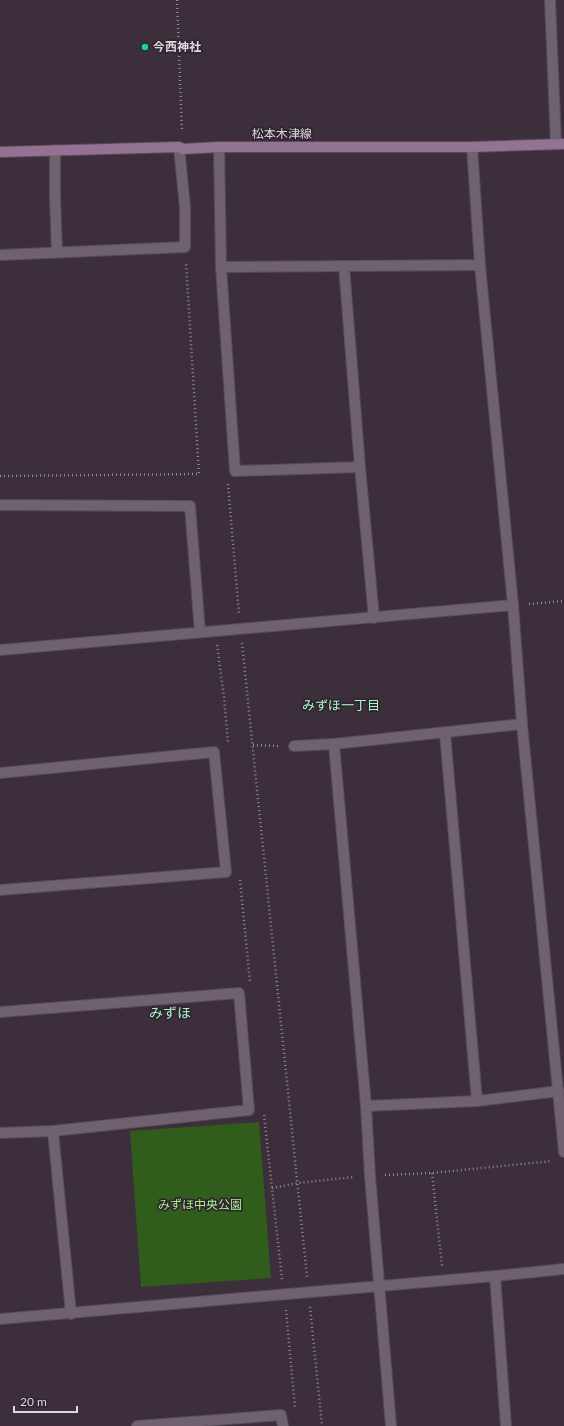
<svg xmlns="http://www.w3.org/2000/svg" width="564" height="1426" font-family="Lato,'Noto Sans JP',sans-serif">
  <rect width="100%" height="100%" fill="#3c2f3b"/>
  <polygon fill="#305d1c" points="259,1122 271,1278 141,1287 130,1131"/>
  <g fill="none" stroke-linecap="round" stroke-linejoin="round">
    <defs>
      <g id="minor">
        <polyline points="550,0 556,144"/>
        <polyline points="219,147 221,267 235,471 360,467"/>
        <polyline points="55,150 55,197 57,252"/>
        <polyline points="0,255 185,247 185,207 179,147"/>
        <polyline points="344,266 360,467 374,618"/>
        <polyline points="221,267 480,265"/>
        <polyline points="0,505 190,506 200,632"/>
        <polyline points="0,650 513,605"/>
        <polyline points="445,733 477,1101"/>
        <polyline points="334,744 366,1106 370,1176 391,1426"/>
        <polyline points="294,746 334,744 522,724"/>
        <polyline points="0,773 214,752 226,872 0,890"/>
        <polyline points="0,1012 239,993 249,1110 53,1131 0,1133"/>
        <polyline points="366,1106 477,1101 559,1091"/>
        <polyline points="53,1131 71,1314"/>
        <polyline points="495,1276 506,1426"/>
        <polyline points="137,1426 281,1415 283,1426"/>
      </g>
      <g id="tertiary">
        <polyline points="472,147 480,265 513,605 522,724 564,1152"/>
        <polyline points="0,1319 495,1276 564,1269"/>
      </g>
      <polyline id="secondary" points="0,152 179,147 183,149 219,147 472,147 564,144"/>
    </defs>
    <use href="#minor" stroke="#584d57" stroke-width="12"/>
    <use href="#tertiary" stroke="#584d57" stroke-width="12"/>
    <use href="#secondary" stroke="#584d57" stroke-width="12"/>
    <g stroke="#928891" stroke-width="2.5" stroke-dasharray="1 3" stroke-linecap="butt">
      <polyline points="177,0 182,132"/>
      <polyline points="0,476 199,474 186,262"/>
      <polyline points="228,484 239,614"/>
      <polyline points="529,604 564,601"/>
      <polyline points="242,643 307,1277"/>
      <polyline points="217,645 224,697 228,743"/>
      <polyline points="253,745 280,746"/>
      <polyline points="240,880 250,982"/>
      <polyline points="264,1115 282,1279"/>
      <polyline points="432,1173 442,1266"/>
      <polyline points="385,1175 432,1173 552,1161"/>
      <polyline points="272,1188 298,1183 354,1177"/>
      <polyline points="310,1307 322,1426"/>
      <polyline points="286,1310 295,1408"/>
    </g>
    <use href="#minor" stroke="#6f616e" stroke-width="10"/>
    <use href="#tertiary" stroke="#6f616e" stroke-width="10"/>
    <use href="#secondary" stroke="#937294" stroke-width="10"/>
  </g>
  <circle fill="#13d989" stroke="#312531" stroke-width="1.5" cx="145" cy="47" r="4"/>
  <g text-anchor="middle" stroke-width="3.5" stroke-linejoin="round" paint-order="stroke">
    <g font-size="12" font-weight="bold" fill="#dfd7de" stroke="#312531" text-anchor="start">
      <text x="153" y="51">今西神社</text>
    </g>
    <g font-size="12" fill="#dfd7de" stroke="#312531">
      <text x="282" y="138">松本木津線</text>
    </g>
    <g font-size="12" fill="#a6ed8c" stroke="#312531">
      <text x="200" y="1209">みずほ中央公園</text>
    </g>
    <g font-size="13" fill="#a7f6c8" stroke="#312531">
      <text x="341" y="710">みずほ一丁目</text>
    </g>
    <g font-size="14" fill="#a7f6c8" stroke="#312531">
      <text x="170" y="1018">みずほ</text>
    </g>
  </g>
  <path d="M14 1406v6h63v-6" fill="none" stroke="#dfd7de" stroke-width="2"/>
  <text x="20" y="1406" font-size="12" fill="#dfd7de" stroke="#312531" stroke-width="3" paint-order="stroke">20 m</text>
</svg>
